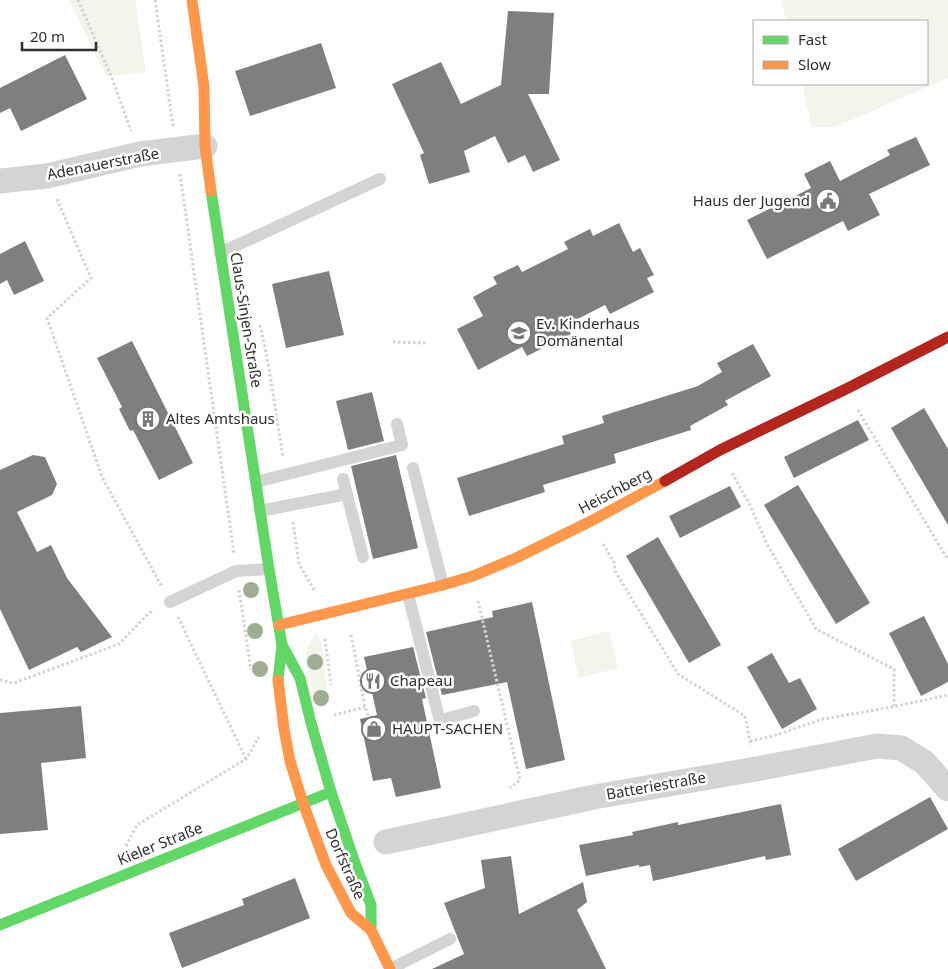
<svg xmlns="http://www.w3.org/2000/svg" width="948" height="969" font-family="'Noto Sans',sans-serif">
  <rect width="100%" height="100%" fill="#fff"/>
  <g fill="#f1f5ec">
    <polygon points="69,0 135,0 146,72 106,76"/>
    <polygon points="781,0 948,0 948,78 835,127 812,127 802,84 927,84 927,21 786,21"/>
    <polygon points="609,631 618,668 579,678 570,641"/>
    <polygon points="317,633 322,645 328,703 323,709 317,707 305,660 308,645"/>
  </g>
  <g fill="#7f7f7f">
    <polygon points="508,11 554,13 549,94 528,94 560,160 533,172 525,155 508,163 495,136 464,151 470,172 429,184 420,155 424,153 392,84 441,62 461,104 501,85"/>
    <polygon points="321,43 336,88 250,116 235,71"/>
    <polygon points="65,55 87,99 21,131 10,108 0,113 0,88"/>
    <polygon points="916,137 930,165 869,194 880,215 848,231 843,221 767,259 747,220 811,188 804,174 830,161 840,181 890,155 887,150"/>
    <polygon points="619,223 633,252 640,248 654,275 647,278 654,292 610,314 605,305 566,325 571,334 527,356 522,347 478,370 457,329 483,316 473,297 497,284 493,277 518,265 522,272 568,249 564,242 590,229 593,236"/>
    <polygon points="25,241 44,281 14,295 7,280 0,284 0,254"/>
    <polygon points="329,271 344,335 286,348 272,284"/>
    <polygon points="132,341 193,463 159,480 133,430 130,431 119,409 122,407 97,358"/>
    <polygon points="753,344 771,376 725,401 728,405 690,426 691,430 614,454 616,463 543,485 545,492 469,516 457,478 564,444 562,436 604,423 602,416 698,386 722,372 717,363"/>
    <polygon points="372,392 384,441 348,450 336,401"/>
    <polygon points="924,408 948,449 948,525 891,428"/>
    <polygon points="858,420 869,440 794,478 784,457"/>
    <polygon points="33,455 45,457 57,484 52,495 17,512 37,552 51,545 67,578 112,637 81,652 77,647 29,670 0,609 0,470"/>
    <polygon points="396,455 418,548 373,559 351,466"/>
    <polygon points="798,485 870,603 836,624 764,505"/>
    <polygon points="730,486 741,507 680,538 669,516"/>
    <polygon points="658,537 721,645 689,663 626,556"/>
    <polygon points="532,602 565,760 526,769 507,682 442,695 426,632 493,617 492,611"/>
    <polygon points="924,616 948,664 948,682 921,696 889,633"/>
    <polygon points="413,647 426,698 422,699 441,788 396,797 391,778 373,781 360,719 377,715 364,657"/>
    <polygon points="772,653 789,683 800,678 817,709 782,729 747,667"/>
    <polygon points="81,706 86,758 41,763 48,830 0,834 0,713"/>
    <polygon points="930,797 948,829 856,881 838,849"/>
    <polygon points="781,804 791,855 766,860 765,856 653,881 650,865 639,867 639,865 586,876 579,845 633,835 632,832 678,822 678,825"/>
    <polygon points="511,856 519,914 583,882 587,902 577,910 606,969 432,969 464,954 444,903 485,888 481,860"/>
    <polygon points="295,878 310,918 182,968 169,933 244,905 242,899"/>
  </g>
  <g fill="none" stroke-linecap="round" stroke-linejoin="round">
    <g stroke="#d4d4d4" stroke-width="3" stroke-dasharray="2.5 2.5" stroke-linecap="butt">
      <polyline points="78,0 112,78 131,131"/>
      <polyline points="155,0 173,126"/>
      <polyline points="180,174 234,554"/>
      <polyline points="57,199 91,278 47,318 102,477 162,587"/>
      <polyline points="260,325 268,362 283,457"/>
      <polyline points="393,342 426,343"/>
      <polyline points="858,410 948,560"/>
      <polyline points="732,473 749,503 767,544 816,629 894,669 894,706"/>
      <polyline points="293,522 299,564 315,591"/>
      <polyline points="603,544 614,562 615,571 678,674 745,716 751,746"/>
      <polyline points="239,590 251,670"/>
      <polyline points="478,601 520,780 510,788"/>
      <polyline points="178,617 246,759"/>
      <polyline points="351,635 365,707 369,717"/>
      <polyline points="325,639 331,685"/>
      <polyline points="0,680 14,683 119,644 149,613 154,610"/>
      <polyline points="334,715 365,707"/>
      <polyline points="750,741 773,736 823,719 887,708 948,695"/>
      <polyline points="126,846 137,825 246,759 259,737"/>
    </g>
    <g stroke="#d4d4d4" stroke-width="12">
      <polyline points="220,253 380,179"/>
      <polyline points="413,468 443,585"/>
      <polyline points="343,479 363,557"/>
      <polyline points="256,482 402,445 397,424"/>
      <polyline points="260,511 347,494"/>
      <polyline points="408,594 439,718 442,720 445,719 474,711"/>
      <polyline points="170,602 236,571 269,569"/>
      <polyline points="390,969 450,939"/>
    </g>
    <g stroke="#d4d4d4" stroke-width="25">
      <polyline points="0,181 47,176 140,154 205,146"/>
      <polyline points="386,842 594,797 756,769 877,746 901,748 924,762 948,789"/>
    </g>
    <g stroke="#63d668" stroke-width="11">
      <polyline points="211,191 269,569 282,645 278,680"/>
      <polyline points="282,645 300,678 311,723 331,792 355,863 371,905 371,930"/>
      <polyline points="0,925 331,792"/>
    </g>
    <g stroke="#ff974d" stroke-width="11">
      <polyline points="192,0 204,87 205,146 211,191"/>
      <polyline points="279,625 443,585 473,576 516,558 591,521 665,481"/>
      <polyline points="278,680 284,729 290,761 303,803 326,865 351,913 371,930 390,969"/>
    </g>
    <polyline stroke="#b3261e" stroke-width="11" points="665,481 720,450 846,389 948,337"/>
  </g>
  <g fill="#9fae93">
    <circle cx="251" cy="590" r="8"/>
    <circle cx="255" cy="631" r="8"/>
    <circle cx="315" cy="662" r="8"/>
    <circle cx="260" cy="669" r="8"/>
    <circle cx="321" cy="698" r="8"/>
  </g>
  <defs>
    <symbol id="civic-ring" viewBox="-11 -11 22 22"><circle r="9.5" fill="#fff" stroke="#787878" stroke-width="1.5"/><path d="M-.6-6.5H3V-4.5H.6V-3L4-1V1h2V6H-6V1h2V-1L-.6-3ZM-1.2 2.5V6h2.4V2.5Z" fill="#787878"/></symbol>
    <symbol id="school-ring" viewBox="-11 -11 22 22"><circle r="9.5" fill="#fff" stroke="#787878" stroke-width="1.5"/><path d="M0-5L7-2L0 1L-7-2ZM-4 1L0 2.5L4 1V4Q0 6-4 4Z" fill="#787878"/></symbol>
    <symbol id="building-ring" viewBox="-11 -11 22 22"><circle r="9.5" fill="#fff" stroke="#787878" stroke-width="1.5"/><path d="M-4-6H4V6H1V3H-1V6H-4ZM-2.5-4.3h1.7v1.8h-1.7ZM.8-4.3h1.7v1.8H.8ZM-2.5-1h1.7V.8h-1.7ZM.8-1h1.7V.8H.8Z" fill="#787878"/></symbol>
    <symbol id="restaurant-ring" viewBox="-11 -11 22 22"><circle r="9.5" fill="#fff" stroke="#787878" stroke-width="1.5"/><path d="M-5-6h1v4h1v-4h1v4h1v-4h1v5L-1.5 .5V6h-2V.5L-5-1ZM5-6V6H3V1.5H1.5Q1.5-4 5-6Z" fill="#787878"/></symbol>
    <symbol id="shop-ring" viewBox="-11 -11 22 22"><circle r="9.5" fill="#fff" stroke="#787878" stroke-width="1.5"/><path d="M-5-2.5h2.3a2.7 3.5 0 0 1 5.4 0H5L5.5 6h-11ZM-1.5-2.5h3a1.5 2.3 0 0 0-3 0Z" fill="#787878"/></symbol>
  </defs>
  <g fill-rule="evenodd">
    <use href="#civic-ring" x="814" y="187" width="28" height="28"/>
    <use href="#school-ring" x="505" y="319" width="28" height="28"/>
    <use href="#building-ring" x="134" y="405" width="28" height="28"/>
    <use href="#restaurant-ring" x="359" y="667" width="28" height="28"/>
    <use href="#shop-ring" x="360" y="715" width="28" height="28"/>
  </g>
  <g text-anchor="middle" stroke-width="5" stroke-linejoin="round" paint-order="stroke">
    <g font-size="15" fill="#2f2f2f" stroke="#fff">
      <text transform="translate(103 164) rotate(-11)" y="5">Adenauerstraße</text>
      <text transform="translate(246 320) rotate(81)" y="5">Claus-Sinjen-Straße</text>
      <text transform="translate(615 491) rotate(-28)" y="5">Heischberg</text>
      <text transform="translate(656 786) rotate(-10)" y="5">Batteriestraße</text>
      <text transform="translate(160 844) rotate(-22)" y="5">Kieler Straße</text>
      <text transform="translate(345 864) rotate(66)" y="5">Dorfstraße</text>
    </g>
    <g font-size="15" fill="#2f2f2f" stroke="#fff" text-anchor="start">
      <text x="810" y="206" text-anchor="end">Haus der Jugend</text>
      <text x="536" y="329">Ev. Kinderhaus<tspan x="536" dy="17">Domänental</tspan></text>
      <text x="166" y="424">Altes Amtshaus</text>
      <text x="390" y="686">Chapeau</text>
      <text x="392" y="734">HAUPT-SACHEN</text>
    </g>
  </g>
  <rect x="753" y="20" width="175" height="65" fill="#ffffff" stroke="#acacac"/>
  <rect x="763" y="36" width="25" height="8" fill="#63d668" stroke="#acacac"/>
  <text x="798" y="45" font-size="15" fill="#2f2f2f">Fast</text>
  <rect x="763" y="61" width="25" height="8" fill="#ff974d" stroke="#acacac"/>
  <text x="798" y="70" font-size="15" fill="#2f2f2f">Slow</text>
  <path d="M22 42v8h74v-8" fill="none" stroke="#2f2f2f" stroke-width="2.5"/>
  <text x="30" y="42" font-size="15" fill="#2f2f2f" stroke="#ffffff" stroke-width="4" paint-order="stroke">20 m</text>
</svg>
